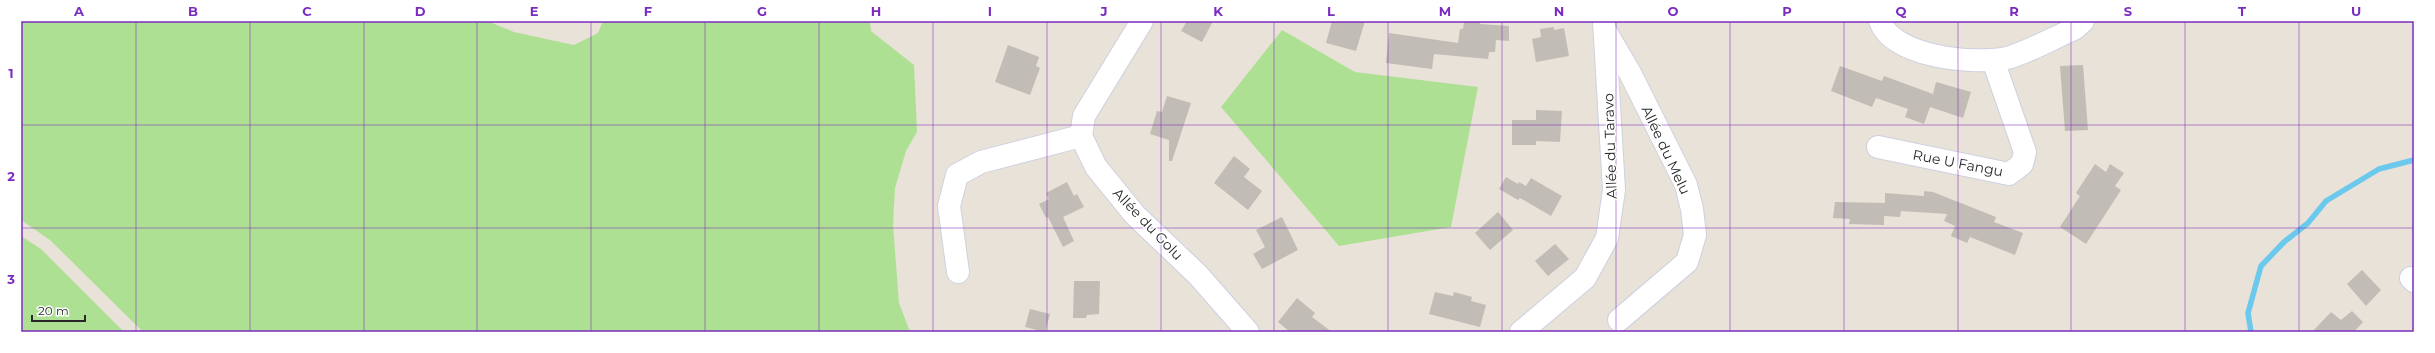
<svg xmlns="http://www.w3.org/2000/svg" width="2435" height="353" font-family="Montserrat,sans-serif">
  <rect width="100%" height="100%" fill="#e9e2d8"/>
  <g fill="#aee094">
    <polygon points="21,21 487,21 514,32 574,45 598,33 603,21 870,21 871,31 914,65 917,132 906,151 895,188 893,225 899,303 910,332 143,332 50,240 21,220"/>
    <polygon points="1282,30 1355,72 1478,87 1451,227 1339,246 1221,107"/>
    <polygon points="21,236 41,249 124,332 21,332"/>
  </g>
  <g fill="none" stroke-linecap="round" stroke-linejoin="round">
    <polyline stroke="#6ac9ec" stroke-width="5.5" points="2251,332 2248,313 2261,266 2284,242 2308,223 2326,201 2379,169 2414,160"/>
  </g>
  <g fill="#c1bcb5">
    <polygon points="1187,21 1213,21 1202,42 1181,31"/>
    <polygon points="1332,21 1365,21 1356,51 1326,43"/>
    <polygon points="1464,21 1480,21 1480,24 1509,26 1509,41 1496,40 1495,52 1489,52 1488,59 1434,54 1432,69 1386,63 1389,33 1458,43 1460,29 1463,29"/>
    <polygon points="1554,27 1554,30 1564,28 1569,56 1536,62 1532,39 1541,37 1540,29"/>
    <polygon points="1008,45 1039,57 1036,66 1040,68 1030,95 995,82"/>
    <polygon points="2083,65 2088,130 2065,131 2060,66"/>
    <polygon points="1840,66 1882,81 1884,76 1933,94 1936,82 1971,92 1963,118 1930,107 1924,124 1905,117 1908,109 1876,98 1872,107 1831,91"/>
    <polygon points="1167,96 1191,103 1172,161 1169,161 1169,140 1150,134 1157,111 1162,112"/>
    <polygon points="1536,110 1562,111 1560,142 1536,141 1536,145 1512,145 1512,120 1536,120"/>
    <polygon points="1234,156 1250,169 1244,177 1262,191 1248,210 1214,183"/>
    <polygon points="2095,164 2106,172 2110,164 2124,173 2115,186 2121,190 2086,244 2060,227 2080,196 2076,193"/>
    <polygon points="1506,177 1518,184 1519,182 1526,186 1531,178 1562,196 1551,216 1520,198 1518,200 1499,189"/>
    <polygon points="1067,182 1074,196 1077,194 1084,207 1063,217 1074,241 1063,247 1048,217 1046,218 1039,204 1049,199 1046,193"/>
    <polygon points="1924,191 1933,192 1996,217 1994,222 2023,233 2015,255 1970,237 1967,243 1951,236 1955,226 1944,221 1947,214 1901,211 1900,217 1884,216 1884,225 1849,224 1850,219 1833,218 1835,202 1885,203 1885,193 1924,196"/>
    <polygon points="1498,212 1513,230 1490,250 1475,233"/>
    <polygon points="1282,217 1298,250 1262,269 1253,254 1265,247 1256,230"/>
    <polygon points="1555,244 1569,259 1548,276 1535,261"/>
    <polygon points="2362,270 2381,290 2366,306 2347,284"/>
    <polygon points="1074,281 1100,281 1099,314 1087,315 1086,318 1073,318"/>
    <polygon points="1435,292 1453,296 1454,292 1472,297 1471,301 1486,305 1480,327 1429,314"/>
    <polygon points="1297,298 1315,313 1312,317 1332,332 1290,332 1278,322"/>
    <polygon points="1030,309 1050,314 1045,332 1025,327"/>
    <polygon points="2352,311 2363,322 2354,332 2312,332 2331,312 2341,320"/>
  </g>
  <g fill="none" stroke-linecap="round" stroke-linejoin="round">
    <defs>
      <g id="minor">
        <polyline points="1142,21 1084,116 1081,136 1096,167 1135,215 1198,275 1248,332"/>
        <path d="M1880 21C1893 57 1973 65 2007 58 2029 52 2053 38 2074 29L2083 21"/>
        <polyline points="1606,32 1630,73 1686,185 1692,209 1695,235 1687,262 1619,320"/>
        <polyline points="1878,147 2009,174 2022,164 2025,152 1993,60"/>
        <polyline points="958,272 949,206 957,175 981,162 1081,136"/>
        <polyline points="2411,278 2414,281"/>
        <polyline points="1521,332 1585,278 1607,238 1614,190 1604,21"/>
      </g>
    </defs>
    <use href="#minor" stroke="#cdd1e0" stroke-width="24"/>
    <use href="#minor" stroke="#fff" stroke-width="22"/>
  </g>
  <path fill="none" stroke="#7b2cbf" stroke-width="1" stroke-opacity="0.55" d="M136 21V332M250 21V332M364 21V332M477 21V332M591 21V332M705 21V332M819 21V332M933 21V332M1047 21V332M1161 21V332M1274 21V332M1388 21V332M1502 21V332M1616 21V332M1730 21V332M1844 21V332M1958 21V332M2071 21V332M2185 21V332M2299 21V332M21 125H2414M21 228H2414"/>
  <g text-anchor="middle" stroke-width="3" stroke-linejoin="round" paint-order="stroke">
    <g font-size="14" fill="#272727" stroke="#fff">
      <text transform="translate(1610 146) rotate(-92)" y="5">Allée du Taravo</text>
      <text transform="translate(1666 150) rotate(65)" y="5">Allée du Melu</text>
      <text transform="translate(1958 163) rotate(11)" y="5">Rue U Fangu</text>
      <text transform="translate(1148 224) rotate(46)" y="5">Allée du Golu</text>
    </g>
  </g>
  <rect width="2435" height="353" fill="none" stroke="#ffffff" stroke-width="44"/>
  <path d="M32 315v6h53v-6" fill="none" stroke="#272727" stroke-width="2"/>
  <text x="38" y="315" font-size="12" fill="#272727" stroke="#ffffff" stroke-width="3" paint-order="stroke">20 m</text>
  <rect x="22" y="22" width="2391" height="309" fill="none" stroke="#7b2cbf" stroke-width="1.5"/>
  <g font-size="13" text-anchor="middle" font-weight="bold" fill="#7b2cbf">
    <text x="79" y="16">A</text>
    <text x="193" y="16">B</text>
    <text x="307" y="16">C</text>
    <text x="420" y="16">D</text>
    <text x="534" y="16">E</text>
    <text x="648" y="16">F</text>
    <text x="762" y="16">G</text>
    <text x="876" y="16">H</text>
    <text x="990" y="16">I</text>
    <text x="1104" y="16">J</text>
    <text x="1218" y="16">K</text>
    <text x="1331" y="16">L</text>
    <text x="1445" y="16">M</text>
    <text x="1559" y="16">N</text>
    <text x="1673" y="16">O</text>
    <text x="1787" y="16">P</text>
    <text x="1901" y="16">Q</text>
    <text x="2014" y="16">R</text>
    <text x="2128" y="16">S</text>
    <text x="2242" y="16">T</text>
    <text x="2356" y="16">U</text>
    <text x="11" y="78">1</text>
    <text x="11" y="181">2</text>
    <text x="11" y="284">3</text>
  </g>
</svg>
